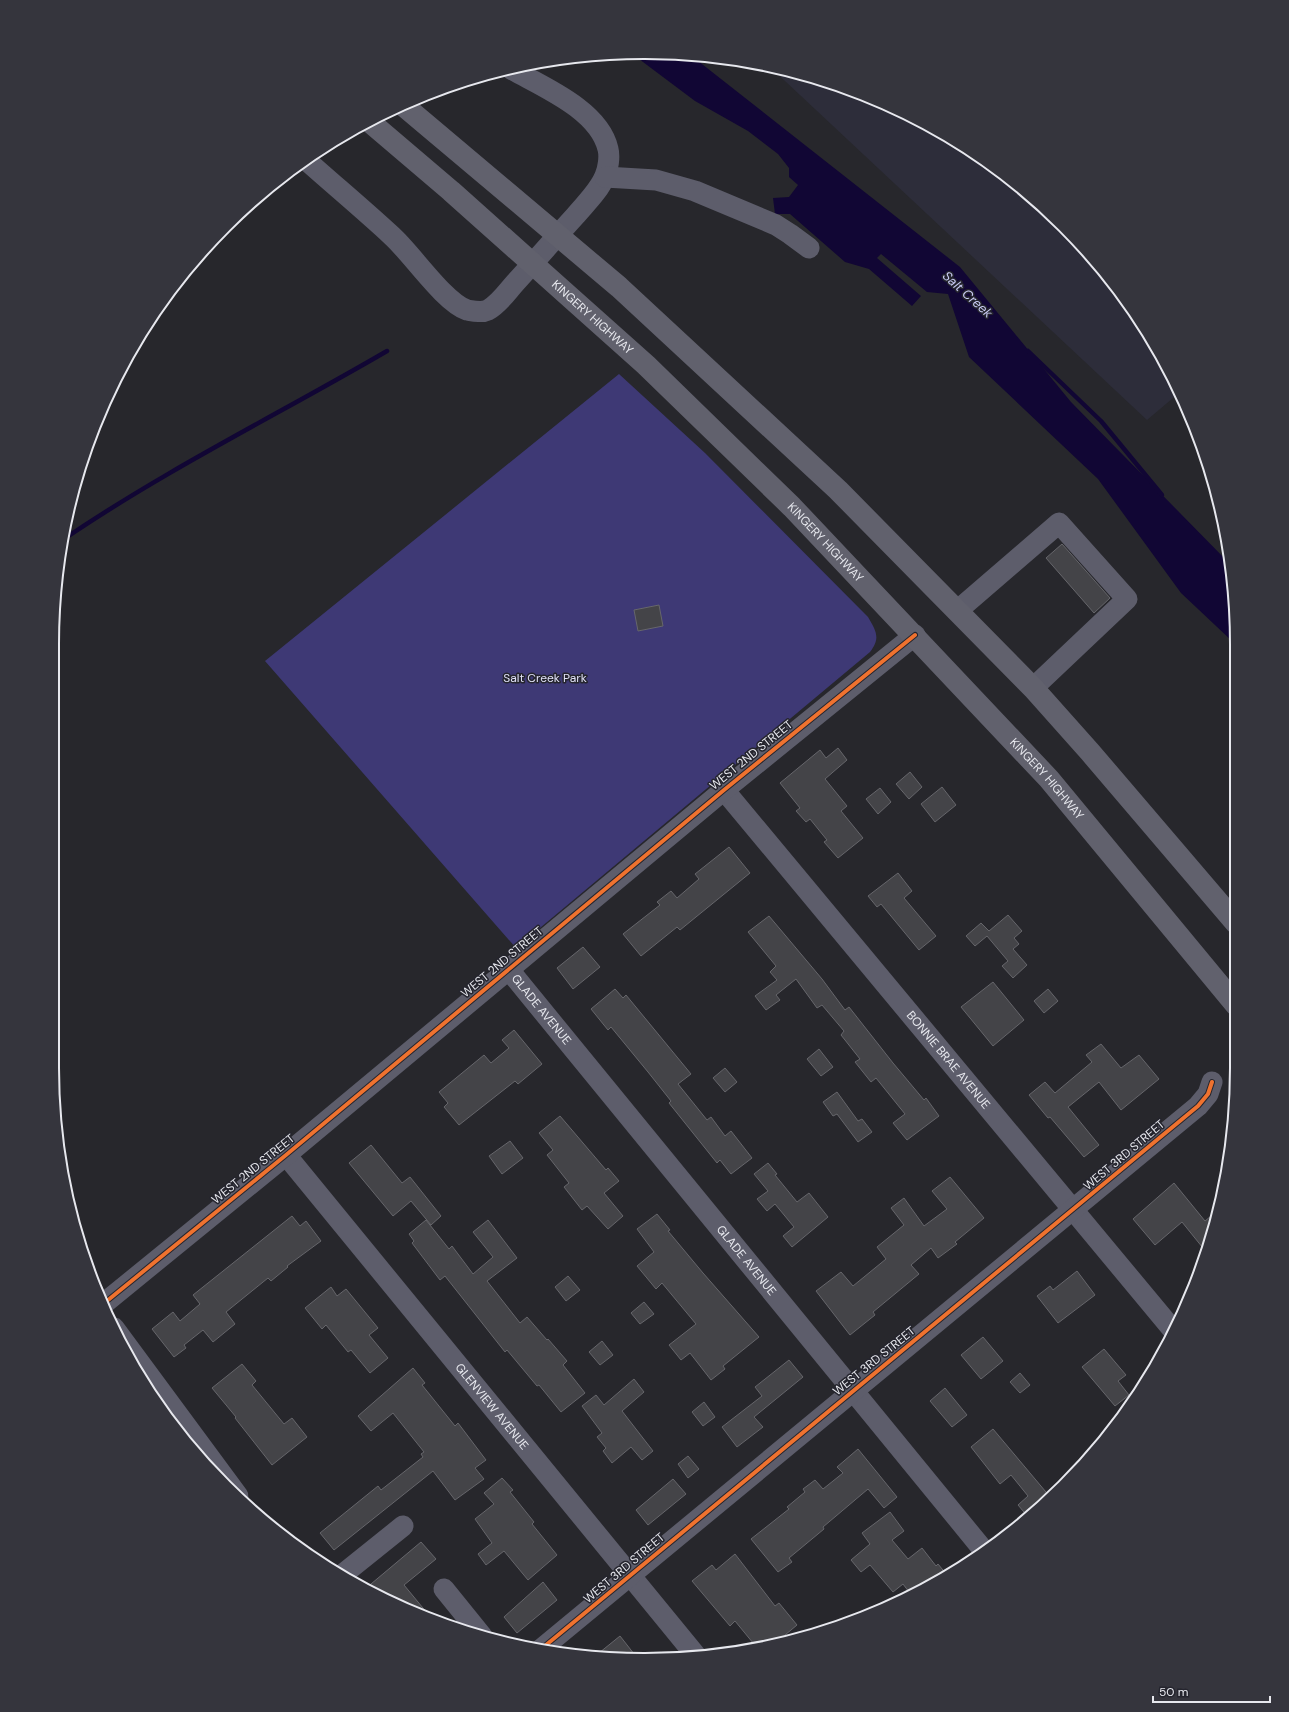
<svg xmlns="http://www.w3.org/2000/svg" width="1289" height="1712" font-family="'DM Sans',sans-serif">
  <rect width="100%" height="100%" fill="#27272c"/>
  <polygon fill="#2d2d3a" points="769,66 871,97 973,152 1063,225 1137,315 1179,393 1147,420"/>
  <path fill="#3e3975" d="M619 374 705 453 868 617C876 631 881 638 870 652L516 948 265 661Z"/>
  <polygon fill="#110634" points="644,52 693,57 960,267 1071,402 1232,566 1233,642 1181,593 1098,479 969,357 948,294 927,292 881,254 877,258 921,296 912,306 869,269 845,262 790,214 775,214 773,198 789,197 798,185 789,177 789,168 778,154 748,131 695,101 631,53"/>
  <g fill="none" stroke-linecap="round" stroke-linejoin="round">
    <g stroke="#110634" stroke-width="4.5">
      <polyline points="1028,351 1101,421 1162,495"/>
      <path d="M64 539C167 469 279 414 387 351"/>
    </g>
  </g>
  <g fill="#444448" stroke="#66666b">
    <polygon points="1062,544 1110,598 1094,613 1046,558"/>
    <polygon points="659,605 663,626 638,631 634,610"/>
    <polygon points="838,748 847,760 825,779 847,806 841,811 863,838 838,858 824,842 827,840 810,819 806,822 796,811 800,808 780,783 820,750 826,758"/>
    <polygon points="910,772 922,787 909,799 896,784"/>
    <polygon points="942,787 956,805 935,822 921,804"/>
    <polygon points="880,788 891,802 878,814 866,799"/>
    <polygon points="729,847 750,873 680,930 677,927 641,956 623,934 660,905 657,902 671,891 677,898 699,879 695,874"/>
    <polygon points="898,873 912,891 904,898 936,936 919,950 881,904 877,907 868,896"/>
    <polygon points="1008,915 1022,931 1014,938 1019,944 1013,949 1027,965 1013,978 1002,966 1008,961 987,936 975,946 966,936 981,923 989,931"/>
    <polygon points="769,916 822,979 845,1010 849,1007 893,1063 924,1100 926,1098 939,1116 907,1140 893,1123 905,1114 876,1078 871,1082 855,1062 860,1059 841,1035 844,1031 822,1005 817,1008 796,979 776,995 780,1000 766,1010 755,996 777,980 770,972 776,966 748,932"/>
    <polygon points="583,947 600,967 573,989 557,968"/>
    <polygon points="993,982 1024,1020 993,1046 961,1007"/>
    <polygon points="615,989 623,998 626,995 691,1074 678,1084 707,1120 711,1117 725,1136 731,1131 752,1158 731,1174 720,1160 717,1163 669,1103 671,1101 648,1072 611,1027 608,1030 591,1009"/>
    <polygon points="1048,989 1058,1001 1044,1013 1034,1001"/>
    <polygon points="514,1030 542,1064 518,1084 515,1081 459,1125 444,1107 448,1103 439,1092 484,1055 491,1063 509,1048 502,1040"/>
    <polygon points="1101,1044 1121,1068 1139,1055 1159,1079 1121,1110 1099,1082 1068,1107 1099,1145 1084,1157 1050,1117 1048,1118 1029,1095 1045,1082 1055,1093 1092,1062 1086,1055"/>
    <polygon points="819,1049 833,1067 821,1076 807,1059"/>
    <polygon points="725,1068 737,1082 725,1092 713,1078"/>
    <polygon points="837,1092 858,1121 862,1119 872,1132 858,1142 837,1114 833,1116 823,1102"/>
    <polygon points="560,1116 606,1170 608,1168 619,1181 604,1193 623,1216 608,1229 587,1206 582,1210 564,1187 569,1183 547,1155 553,1150 539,1133"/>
    <polygon points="510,1141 523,1158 502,1174 489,1156"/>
    <polygon points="371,1145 402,1183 410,1177 441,1216 431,1225 411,1201 393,1216 349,1163"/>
    <polygon points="768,1163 777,1174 775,1175 797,1202 809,1193 828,1217 792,1247 783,1236 794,1227 775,1204 767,1211 757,1199 768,1191 754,1174"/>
    <polygon points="950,1177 984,1218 955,1242 957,1244 938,1258 931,1248 911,1265 919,1274 873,1312 875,1315 850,1335 816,1291 841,1272 853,1286 886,1259 877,1247 904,1225 891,1208 904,1198 924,1226 947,1209 932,1191"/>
    <polygon points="1174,1183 1205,1221 1216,1212 1207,1253 1182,1222 1155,1245 1133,1219"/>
    <polygon points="657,1214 670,1230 668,1231 703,1273 759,1337 723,1366 725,1369 711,1380 690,1353 681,1360 669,1345 696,1324 662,1283 656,1289 637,1266 654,1252 637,1229"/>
    <polygon points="292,1216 300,1226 306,1221 321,1241 287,1266 288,1267 271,1281 268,1278 226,1312 235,1324 213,1342 203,1330 184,1345 186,1348 174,1357 152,1329 173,1312 180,1321 200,1304 193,1295"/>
    <polygon points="426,1220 449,1249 452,1246 473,1274 493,1257 473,1232 488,1220 517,1258 487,1281 520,1323 527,1317 547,1340 548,1339 567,1361 563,1365 585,1393 561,1412 539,1385 537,1386 507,1350 505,1352 445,1276 440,1280 412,1243 414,1241 409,1234"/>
    <polygon points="1077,1271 1095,1295 1058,1323 1037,1296 1050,1286 1053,1290"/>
    <polygon points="568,1276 580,1290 566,1301 555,1287"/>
    <polygon points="331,1287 337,1296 346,1289 378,1328 369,1335 388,1358 370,1373 351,1350 348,1352 326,1325 322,1329 305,1308"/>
    <polygon points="644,1302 654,1314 640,1324 631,1313"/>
    <polygon points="983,1337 1003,1361 981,1379 961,1355"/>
    <polygon points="602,1341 613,1355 600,1365 589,1352"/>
    <polygon points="1104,1349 1126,1375 1118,1381 1129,1395 1115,1406 1082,1367"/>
    <polygon points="789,1360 803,1377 754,1417 763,1427 737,1447 722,1427 762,1396 755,1387"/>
    <polygon points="242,1364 256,1381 252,1385 284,1424 292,1418 307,1437 272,1465 235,1418 236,1417 212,1388"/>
    <polygon points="413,1368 425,1383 422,1385 455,1426 458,1423 486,1460 475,1468 484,1479 455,1500 433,1471 334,1550 320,1533 378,1486 381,1490 423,1457 421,1454 424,1452 393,1413 371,1431 358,1416"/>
    <polygon points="1020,1373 1030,1385 1020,1393 1010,1382"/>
    <polygon points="634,1379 644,1392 622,1411 653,1451 642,1460 631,1447 612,1463 603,1451 606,1448 597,1437 602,1433 582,1406 596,1395 604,1405"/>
    <polygon points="945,1388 967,1415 952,1427 930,1401"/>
    <polygon points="704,1402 715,1417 703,1426 692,1412"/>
    <polygon points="993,1429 1051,1498 1029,1518 1018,1505 1028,1496 1011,1475 1000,1484 971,1447"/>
    <polygon points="858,1449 897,1497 884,1508 868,1489 823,1527 824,1529 789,1558 792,1562 778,1572 751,1539 789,1509 787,1507 805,1492 803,1489 815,1480 823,1489 843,1473 837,1467"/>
    <polygon points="688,1456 699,1469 688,1478 678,1464"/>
    <polygon points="502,1478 513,1490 510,1492 534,1522 532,1524 557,1555 528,1580 504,1551 486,1565 478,1554 492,1543 475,1519 494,1504 484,1493"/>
    <polygon points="673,1479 686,1494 648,1525 636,1510"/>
    <polygon points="890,1512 904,1531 892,1540 908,1559 922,1548 936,1566 938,1564 947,1575 912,1596 903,1584 893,1592 870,1565 861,1572 851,1560 870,1544 862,1533"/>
    <polygon points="421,1542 436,1559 404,1585 432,1619 382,1599 365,1589"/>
    <polygon points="735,1554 775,1606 779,1603 797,1625 773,1645 758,1649 735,1621 730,1626 692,1581 712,1565 716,1570"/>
    <polygon points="543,1582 557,1600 517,1633 504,1617"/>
    <polygon points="620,1636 638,1659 594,1657"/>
  </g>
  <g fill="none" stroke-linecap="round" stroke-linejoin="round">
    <g stroke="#5d5d6b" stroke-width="21">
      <path d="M306 160C334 185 364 210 392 236 412 254 444 302 467 310 473 311 482 313 488 310 499 304 507 292 515 283 536 260 556 237 576 215 586 203 599 191 605 176 608 169 610 157 608 149 599 110 543 87 511 69"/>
      <polyline points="605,177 656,180 695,191 776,225 790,234 809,248"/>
      <polyline points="957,611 1059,523 1127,599 1033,688"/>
      <path id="s1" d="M724 790 1173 1330"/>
      <path id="s2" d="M509 970 985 1552"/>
      <path id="s3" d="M286 1155 697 1657"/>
      <polyline points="102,1305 286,1155 724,790 915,635"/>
      <polyline points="114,1328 238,1496"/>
      <polyline points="342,1575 403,1526"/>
      <polyline points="444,1589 482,1636"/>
      <polyline points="540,1650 1198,1106 1208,1094 1212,1082"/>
    </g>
    <g stroke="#61616d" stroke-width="22">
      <polyline points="403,105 619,287 838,490 1033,688 1090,752 1236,923"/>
      <path id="s4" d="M370 122 451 191 646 365 792 507 1049 779 1236 1005"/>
    </g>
    <defs>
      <g id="cycleway">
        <polyline points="102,1305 286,1155 724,790 915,635"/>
        <polyline points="540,1650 1198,1106 1208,1094 1212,1082"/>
      </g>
    </defs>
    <use href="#cycleway" stroke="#25252e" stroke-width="6"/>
    <use href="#cycleway" stroke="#ef722f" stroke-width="4"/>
  </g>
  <g text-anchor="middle" stroke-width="3" stroke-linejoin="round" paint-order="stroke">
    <g font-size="12" fill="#e7e8ee" stroke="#25252e">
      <text dy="4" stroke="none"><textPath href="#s4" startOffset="296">KINGERY HIGHWAY</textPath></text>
      <text dy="4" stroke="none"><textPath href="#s4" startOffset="620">KINGERY HIGHWAY</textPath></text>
      <text transform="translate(751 755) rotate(-39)" y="4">WEST 2ND STREET</text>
      <text dy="4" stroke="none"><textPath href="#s4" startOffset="944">KINGERY HIGHWAY</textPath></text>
      <text transform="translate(502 962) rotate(-40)" y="4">WEST 2ND STREET</text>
      <text dy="4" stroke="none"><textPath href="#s2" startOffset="51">GLADE AVENUE</textPath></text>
      <text dy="4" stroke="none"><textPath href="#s1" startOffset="351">BONNIE BRAE AVENUE</textPath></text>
      <text transform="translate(1124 1155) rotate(-40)" y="4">WEST 3RD STREET</text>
      <text transform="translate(253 1169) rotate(-39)" y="4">WEST 2ND STREET</text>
      <text dy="4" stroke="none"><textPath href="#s2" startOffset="375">GLADE AVENUE</textPath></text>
      <text transform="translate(874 1361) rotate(-39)" y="4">WEST 3RD STREET</text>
      <text dy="4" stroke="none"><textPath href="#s3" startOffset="325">GLENVIEW AVENUE</textPath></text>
      <text transform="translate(624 1568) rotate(-40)" y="4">WEST 3RD STREET</text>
    </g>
    <g font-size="12" fill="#e0e1f7" stroke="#25252e">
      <text x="545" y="682">Salt Creek Park</text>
    </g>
    <g font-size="13" font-style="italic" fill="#cbccf6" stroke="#25252e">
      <text transform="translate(968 294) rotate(42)" y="5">Salt Creek</text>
    </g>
  </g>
  <path d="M0 0H1289V1712H0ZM644 59H645A585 585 0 0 1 1230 644V1068A585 585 0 0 1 645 1653H644A585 585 0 0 1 59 1068V644A585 585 0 0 1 644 59Z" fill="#35353d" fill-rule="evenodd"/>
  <path fill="none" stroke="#e7e8ee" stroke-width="2" d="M644 59H645A585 585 0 0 1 1230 644V1068A585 585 0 0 1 645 1653H644A585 585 0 0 1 59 1068V644A585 585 0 0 1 644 59Z"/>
  <path d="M1153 1696v6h117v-6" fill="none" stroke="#e7e8ee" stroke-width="2"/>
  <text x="1159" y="1696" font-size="12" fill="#e7e8ee" stroke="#25252e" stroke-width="3" paint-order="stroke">50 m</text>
</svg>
